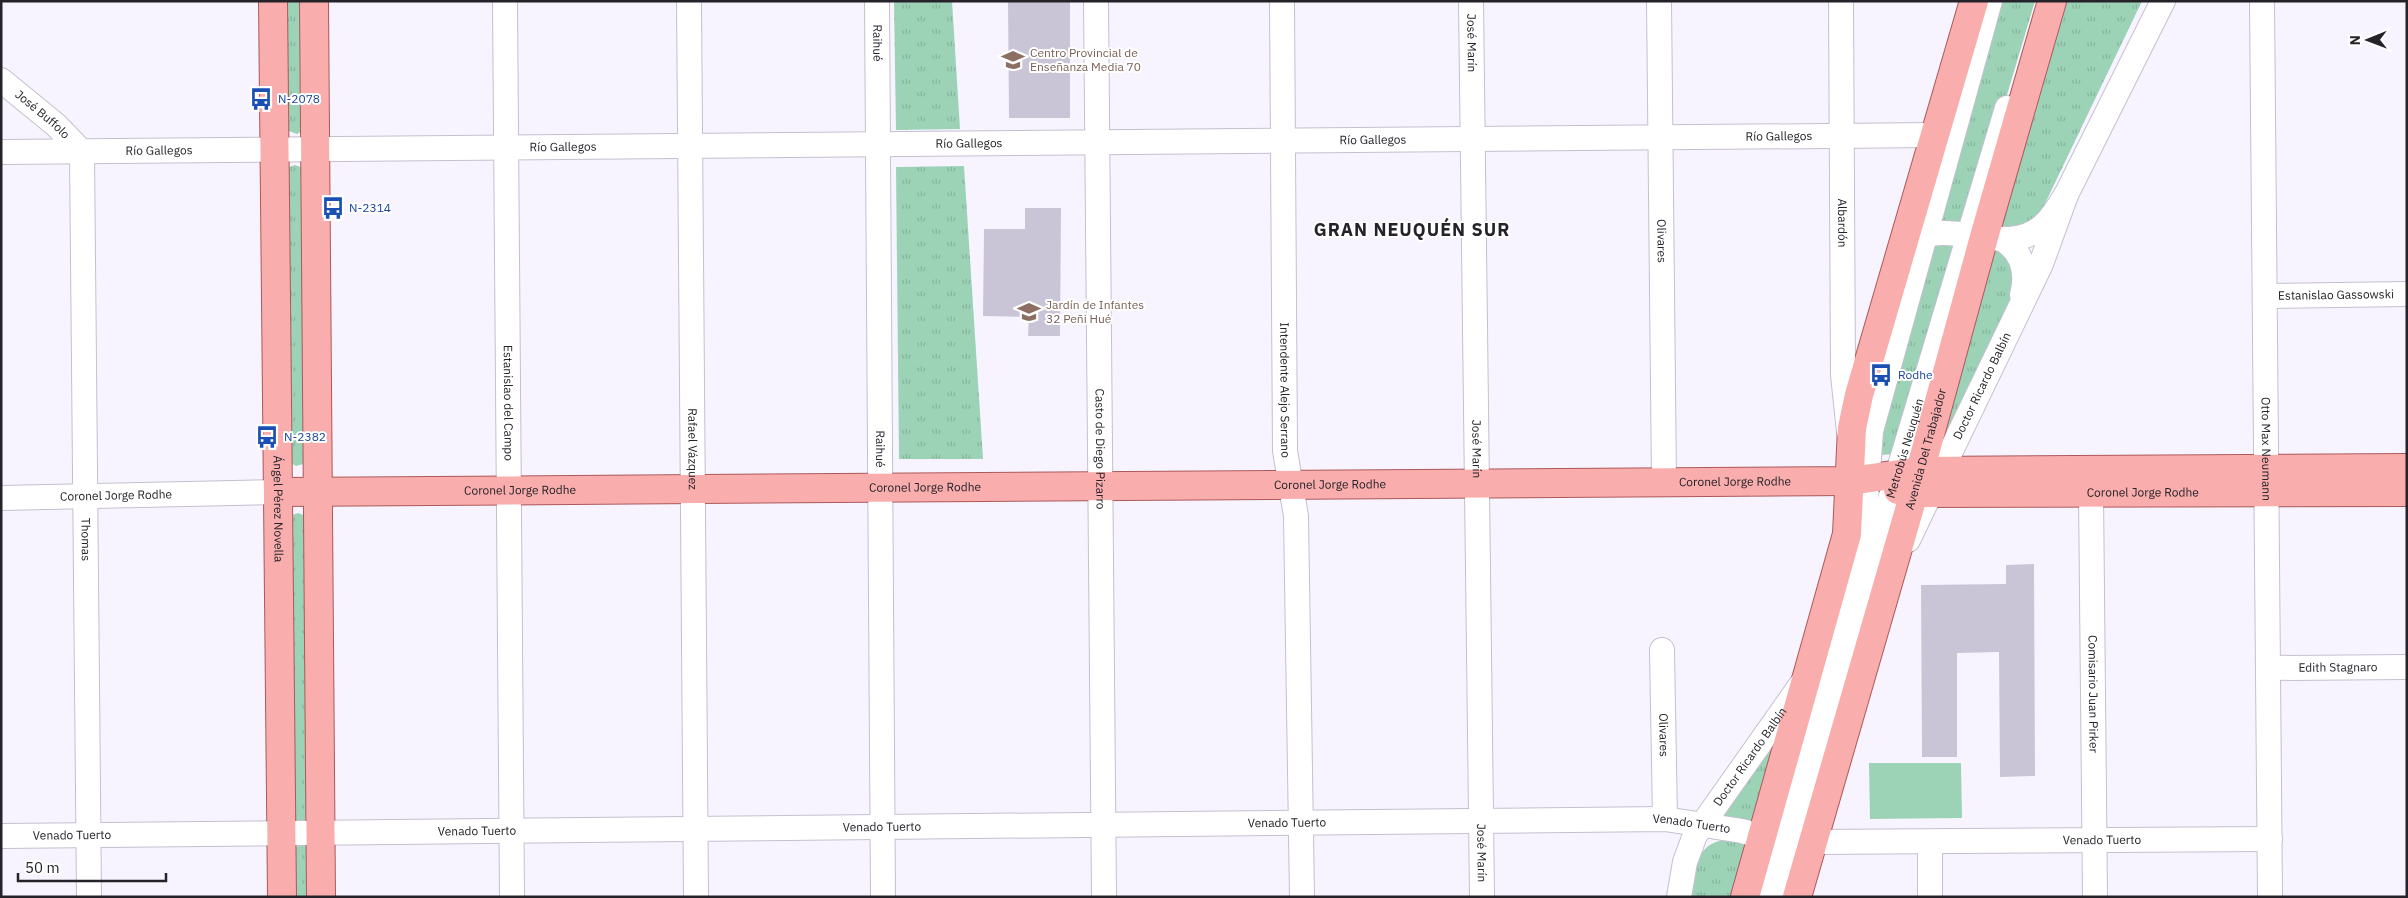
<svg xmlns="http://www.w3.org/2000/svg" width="2408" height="898" font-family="'IBM Plex Sans',sans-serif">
  <defs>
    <pattern id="grass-tufts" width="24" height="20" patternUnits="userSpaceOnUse" patternTransform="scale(1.25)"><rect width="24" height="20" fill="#9cd3b7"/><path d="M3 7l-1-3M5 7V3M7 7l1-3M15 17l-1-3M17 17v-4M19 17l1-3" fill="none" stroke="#86b59d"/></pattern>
  </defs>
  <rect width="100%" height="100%" fill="#f8f4ff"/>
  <g fill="url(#grass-tufts)">
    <polygon points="281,1 306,1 304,130 297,134 286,130"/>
    <polygon points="894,1 952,1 960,129 896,130"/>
    <polygon points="1995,1 2035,1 1970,219 1968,222 1942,225 1935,214"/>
    <polygon points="2061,1 2142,1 2041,212 2038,217 2008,234 1996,223"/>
    <polygon points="295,165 303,168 307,463 296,466 289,462 287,168"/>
    <polygon points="964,166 983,459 899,459 896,167"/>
    <polygon points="1959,241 1895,454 1880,455 1874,446 1929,242"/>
    <polygon points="1993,248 2012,254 2015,291 1947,438 1941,437"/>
    <polygon points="298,513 306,516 312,817 303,824 292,820 290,516"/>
    <polygon points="1785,726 1758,817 1751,823 1726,818 1724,813"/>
    <path d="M1727 840 1747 845 1737 897H1688C1691 872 1697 841 1727 840Z"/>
    <polygon points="303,845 307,847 314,897 289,897 295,847"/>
  </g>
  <polygon fill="#9cd3b7" points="1869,763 1961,763 1962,818 1870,819"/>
  <g fill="#cac5d6">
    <polygon points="1008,1 1070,1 1070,118 1009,118"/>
    <polygon points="1025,208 1061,208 1060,336 1028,336 1029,317 983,316 984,229 1025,229"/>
    <polygon points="2034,564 2035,776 2000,777 1999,652 1957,653 1957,757 1922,757 1921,585 2006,584 2006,565"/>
  </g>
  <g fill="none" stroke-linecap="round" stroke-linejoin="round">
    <defs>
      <g id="minor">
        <path id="s1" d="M505 1 512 897"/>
        <path id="s2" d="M689 1 696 897"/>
        <path id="s3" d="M877 1 883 897"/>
        <path id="s4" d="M1096 1 1104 897"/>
        <path id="s5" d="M1282 1 1285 451 1296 516 1302 897"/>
        <path id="s6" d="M1471 1 1482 897"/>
        <path id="s7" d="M1659 1 1664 482"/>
        <path id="s8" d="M1841 1 1843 375 1849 432"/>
        <path id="s9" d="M2262 1 2270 897"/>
        <path id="s10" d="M1 80 56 125 82 152 89 897"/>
        <path id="s11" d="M1 152 1935 135"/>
        <path d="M2002 239C2023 252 2028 272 2022 295"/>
        <path d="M1912 241C1954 216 2008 261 2046 223 2054 215 2060 204 2066 195L2163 1"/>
        <path id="s12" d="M2265 296 2407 294"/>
        <path id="s13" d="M2091 492 2095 897"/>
        <path id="s14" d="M1 498 279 492"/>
        <path id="s15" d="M1908 540 2041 264 2066 195"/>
        <path id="s16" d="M1662 650 1665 819"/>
        <path id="s17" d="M2269 668 2407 667"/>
        <path id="s18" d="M1 836 1665 819 1742 831 1762 837"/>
        <path id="s19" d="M1813 842 2270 839"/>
        <polyline points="1930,843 1930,897"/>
        <path id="s20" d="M1679 897 1685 862 1695 835 1803 682"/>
        <polyline points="1760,897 1860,540 1865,512 1871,431 1990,1"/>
        <path id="s21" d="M1779 897 1893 489 2007 108"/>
      </g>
      <g id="major">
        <path id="s22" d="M273 1 282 897"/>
        <polyline points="314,1 321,897"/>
        <path id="s23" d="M1898 490 1914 493 2407 492"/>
        <path id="s24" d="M279 492 1850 481 1921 471 2407 468"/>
        <polyline points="1745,897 1847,534 1852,428 1859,395 1974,1"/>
        <path id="s25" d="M1797 897 1914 493 1984 237 2052 1"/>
      </g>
    </defs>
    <use href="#minor" stroke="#c5bfcf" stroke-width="26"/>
    <use href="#major" stroke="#ac595b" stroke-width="30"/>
    <use href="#minor" stroke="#fff" stroke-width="24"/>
    <use href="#major" stroke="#f9adad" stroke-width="28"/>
  </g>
  <defs>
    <symbol id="school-bare" viewBox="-9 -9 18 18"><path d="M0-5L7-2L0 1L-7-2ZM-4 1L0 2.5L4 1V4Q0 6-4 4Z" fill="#8d6e63" stroke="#fff" stroke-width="2.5" paint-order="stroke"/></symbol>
    <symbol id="bus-bare" viewBox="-9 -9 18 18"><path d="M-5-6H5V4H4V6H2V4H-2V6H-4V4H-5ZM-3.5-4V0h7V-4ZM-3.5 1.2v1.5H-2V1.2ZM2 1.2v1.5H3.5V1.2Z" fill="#1a4fb4" stroke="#fff" stroke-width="2.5" paint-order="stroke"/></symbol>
  </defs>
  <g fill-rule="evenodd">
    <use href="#school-bare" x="997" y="44" width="32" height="32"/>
    <use href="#bus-bare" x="245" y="83" width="32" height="32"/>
    <use href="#bus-bare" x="317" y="192" width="32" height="32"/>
    <use href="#school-bare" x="1013" y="296" width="32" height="32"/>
    <use href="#bus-bare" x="1865" y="359" width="32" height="32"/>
    <use href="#bus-bare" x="251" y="421" width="32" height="32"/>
  </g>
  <g text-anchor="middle" stroke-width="4" stroke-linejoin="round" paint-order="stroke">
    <g font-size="12" fill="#252329" stroke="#fff">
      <text dy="4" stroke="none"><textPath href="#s3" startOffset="42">Raihué</textPath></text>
      <text dy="4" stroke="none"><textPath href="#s6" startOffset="42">José Marín</textPath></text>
      <text dy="4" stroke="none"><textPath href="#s10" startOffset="54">José Buffolo</textPath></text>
      <text dy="4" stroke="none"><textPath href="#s11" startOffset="1778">Río Gallegos</textPath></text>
      <text dy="4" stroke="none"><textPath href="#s11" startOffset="1372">Río Gallegos</textPath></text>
      <text dy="4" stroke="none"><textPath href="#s11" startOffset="968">Río Gallegos</textPath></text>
      <text dy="4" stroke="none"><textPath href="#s11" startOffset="562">Río Gallegos</textPath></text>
      <text dy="4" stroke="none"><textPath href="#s11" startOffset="158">Río Gallegos</textPath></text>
      <text dy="4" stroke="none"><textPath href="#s8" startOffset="222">Albardón</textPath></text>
      <text dy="4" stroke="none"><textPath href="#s7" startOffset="240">Olivares</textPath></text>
      <text dy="4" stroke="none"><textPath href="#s12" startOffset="71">Estanislao Gassowski</textPath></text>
      <text dy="4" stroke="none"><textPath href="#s15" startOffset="171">Doctor Ricardo Balbín</textPath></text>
      <text dy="4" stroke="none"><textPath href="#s5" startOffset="389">Intendente Alejo Serrano</textPath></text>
      <text dy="4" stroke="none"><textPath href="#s1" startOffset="402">Estanislao del Campo</textPath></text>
      <text dy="4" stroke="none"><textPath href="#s21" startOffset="466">Metrobús Neuquén</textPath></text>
      <text dy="4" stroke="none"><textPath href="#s2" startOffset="448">Rafael Vázquez</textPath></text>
      <text dy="4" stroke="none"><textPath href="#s3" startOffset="448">Raihué</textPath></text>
      <text dy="4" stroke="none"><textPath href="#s4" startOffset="448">Casto de Diego Pizarro</textPath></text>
      <text dy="4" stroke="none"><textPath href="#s6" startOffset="448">José Marín</textPath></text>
      <text dy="4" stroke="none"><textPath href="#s25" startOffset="466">Avenida Del Trabajador</textPath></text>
      <text dy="4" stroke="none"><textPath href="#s9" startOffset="448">Otto Max Neumann</textPath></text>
      <text dy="4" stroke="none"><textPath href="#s24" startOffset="1456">Coronel Jorge Rodhe</textPath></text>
      <text dy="4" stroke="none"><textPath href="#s24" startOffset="1051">Coronel Jorge Rodhe</textPath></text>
      <text dy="4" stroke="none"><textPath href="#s24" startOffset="646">Coronel Jorge Rodhe</textPath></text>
      <text dy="4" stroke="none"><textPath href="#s24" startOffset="241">Coronel Jorge Rodhe</textPath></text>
      <text dy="4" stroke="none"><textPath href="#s23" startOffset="245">Coronel Jorge Rodhe</textPath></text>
      <text dy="4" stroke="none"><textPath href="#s14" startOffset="115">Coronel Jorge Rodhe</textPath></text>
      <text dy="4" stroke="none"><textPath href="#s22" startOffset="508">Ángel Pérez Novella</textPath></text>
      <text dy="4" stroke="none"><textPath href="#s10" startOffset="496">Thomas</textPath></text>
      <text dy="4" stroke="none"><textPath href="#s17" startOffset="69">Edith Stagnaro</textPath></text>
      <text dy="4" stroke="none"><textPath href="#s13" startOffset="202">Comisario Juan Pirker</textPath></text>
      <text dy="4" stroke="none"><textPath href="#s16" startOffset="85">Olivares</textPath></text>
      <text dy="4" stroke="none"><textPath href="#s20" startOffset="160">Doctor Ricardo Balbín</textPath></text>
      <text dy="4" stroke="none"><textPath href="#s18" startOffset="1286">Venado Tuerto</textPath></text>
      <text dy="4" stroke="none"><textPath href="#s18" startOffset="1691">Venado Tuerto</textPath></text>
      <text dy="4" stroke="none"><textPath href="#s18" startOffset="881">Venado Tuerto</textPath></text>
      <text dy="4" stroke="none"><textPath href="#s18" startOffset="476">Venado Tuerto</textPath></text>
      <text dy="4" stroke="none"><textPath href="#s18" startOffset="71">Venado Tuerto</textPath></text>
      <text dy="4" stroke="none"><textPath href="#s19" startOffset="289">Venado Tuerto</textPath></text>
      <text dy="4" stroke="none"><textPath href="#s6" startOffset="852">José Marín</textPath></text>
    </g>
    <g font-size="12" fill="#785e54" stroke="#fff" text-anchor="start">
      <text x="1030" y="57">Centro Provincial de<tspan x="1030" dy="14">Enseñanza Media 70</tspan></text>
      <text x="1046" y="309">Jardín de Infantes<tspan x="1046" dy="14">32 Peñi Hué</tspan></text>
    </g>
    <g font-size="12" fill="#164399" stroke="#fff" text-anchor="start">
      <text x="278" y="103">N-2078</text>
      <text x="349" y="212">N-2314</text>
      <text x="1898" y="379">Rodhe</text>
      <text x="284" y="441">N-2382</text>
    </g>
    <g font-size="18" font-weight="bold" letter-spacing="1" fill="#252329" stroke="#fff">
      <text x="1412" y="236">GRAN NEUQUÉN SUR</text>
    </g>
  </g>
  <rect width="2408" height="898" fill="none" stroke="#252329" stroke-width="5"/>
  <g transform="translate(2368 40) rotate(269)" stroke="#ffffff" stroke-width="4" paint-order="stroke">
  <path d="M0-4L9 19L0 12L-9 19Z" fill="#252329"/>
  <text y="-8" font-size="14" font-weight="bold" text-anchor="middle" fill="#252329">N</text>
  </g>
  <path d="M18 873v8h148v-8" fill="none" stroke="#252329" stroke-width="2.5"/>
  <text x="25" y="873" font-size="15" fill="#252329" stroke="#ffffff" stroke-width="4" paint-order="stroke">50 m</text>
</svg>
